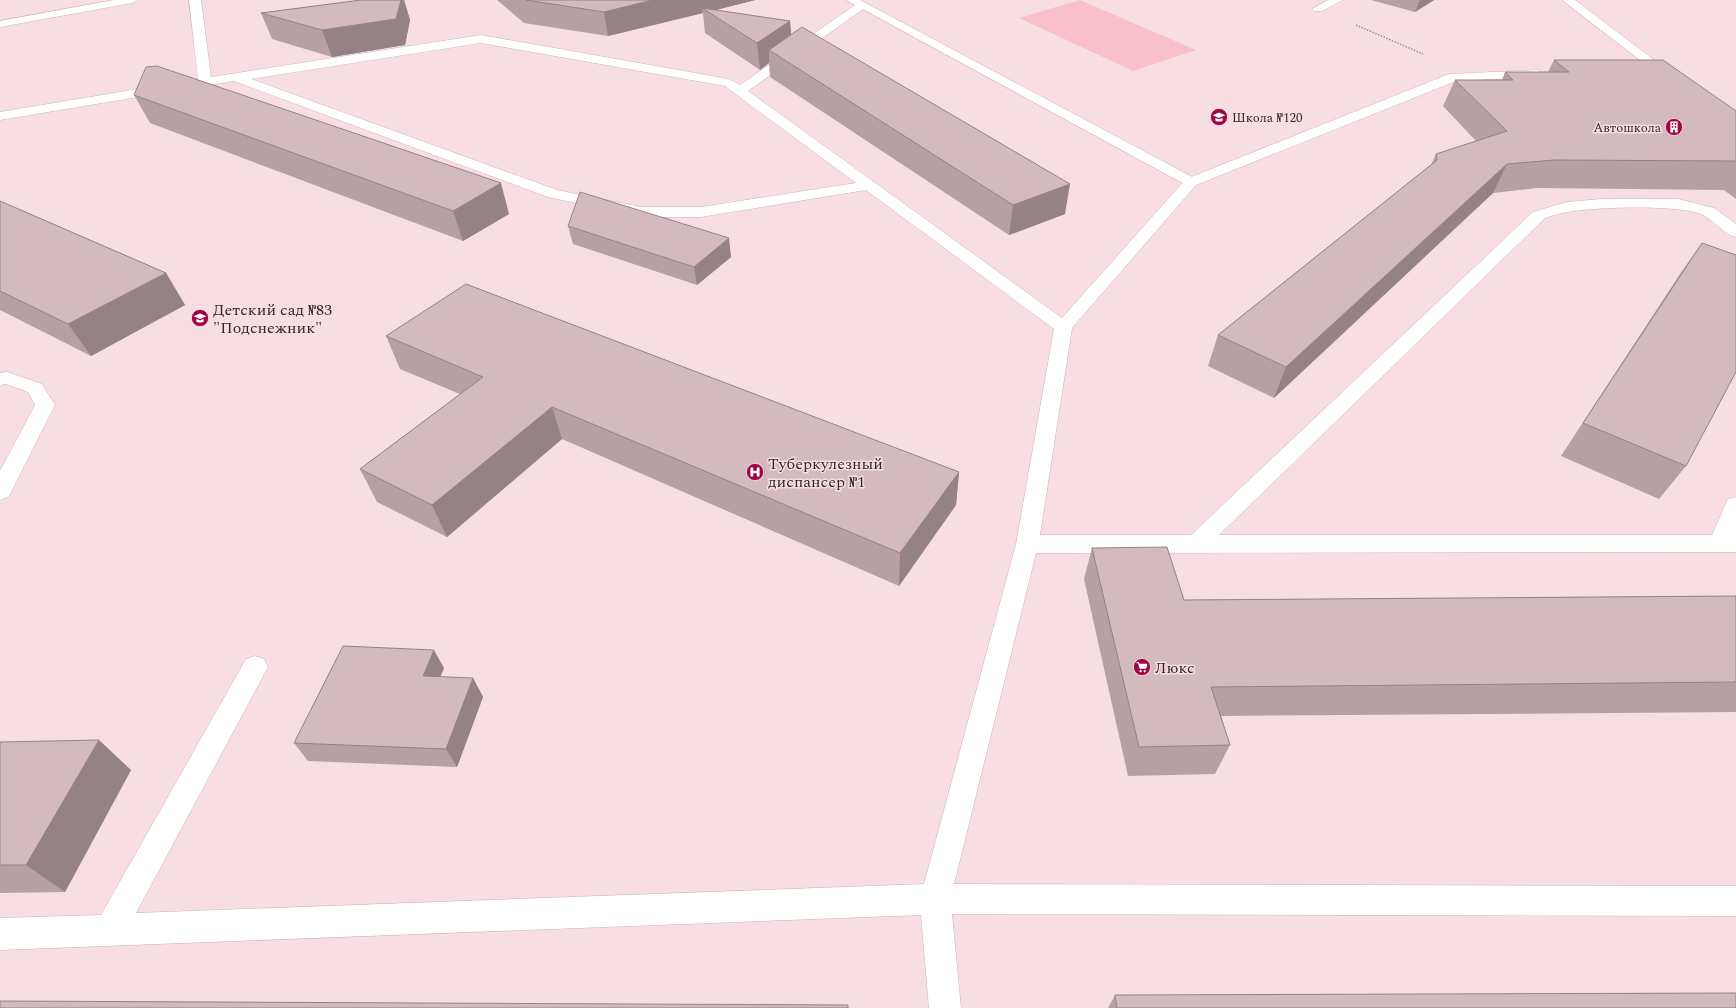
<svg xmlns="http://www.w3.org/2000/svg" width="1736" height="1008" font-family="Spectral,serif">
  <rect width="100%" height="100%" fill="#f8dee2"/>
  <polygon fill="#f7c0cb" points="1080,0 1196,50 1133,71 1019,18"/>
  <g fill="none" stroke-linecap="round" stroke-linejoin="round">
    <defs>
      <g id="lane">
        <path d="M189 0H201L211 77 481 35 729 79 740 85 858 3H866L868 5 866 7 748 91 1062 318 1186 179 1449 74 1538 70 1540 73 1538 76 1534 77 1456 81 1196 185 1072 328 1040 535H1191L1533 212 1567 202 1601 199H1678L1714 208 1736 224V237C1723 234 1715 221 1703 215 1683 204 1593 207 1568 212 1560 213 1552 216 1545 218L1219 535H1712L1728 499 1736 497V552L1036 553 954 884 1736 886V916L952 914 961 1008H929L921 915 0 950V918L101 915 246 659 255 656 264 659 268 667 136 913 924 884 1016 544 1054 329 866 190 701 217H641L548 197 234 81 0 120V112L198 79ZM481 43 725 86 856 183 701 207H641L557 190 251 79Z"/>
        <polygon points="1328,0 1343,0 1322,11 1314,11 1312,9"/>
        <polygon points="7,372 42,384 55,405 11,492 8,497 0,500 0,471 35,405 28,392 6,384 0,385 0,373"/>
      </g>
      <g id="street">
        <polygon points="114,0 138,0 132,3 0,27 0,21"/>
        <polygon points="846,0 860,0 1196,179 1199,182 1196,185 1186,185"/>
        <polygon points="1562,0 1575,0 1678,78 1677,81 1667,81"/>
      </g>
    </defs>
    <use href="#lane" stroke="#cbb2b7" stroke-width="1"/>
    <use href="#street" stroke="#cbb2b7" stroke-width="1"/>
    <polyline stroke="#a18e92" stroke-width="1.5" stroke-dasharray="1.5 1.5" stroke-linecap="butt" points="1356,25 1423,54"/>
    <use href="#lane" fill="#fff" fill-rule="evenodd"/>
    <use href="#street" fill="#fff" fill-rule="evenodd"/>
  </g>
  <g fill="#b6a0a4">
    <polygon points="361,0 404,0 410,20 405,45 332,57 272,39 261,13"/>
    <polygon points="497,0 755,0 716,10 790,21 791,35 1065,214 1009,235 770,77 769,63 760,70 705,33 703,13 608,36 524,23"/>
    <polygon points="1371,0 1434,0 1415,12"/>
    <polygon points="1554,60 1736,111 1736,199 1724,190 1538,188 1493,193 1274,398 1208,366 1218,335 1431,165 1436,154 1476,141 1443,106 1455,80 1502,80 1505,72 1548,72"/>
    <polygon points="134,95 509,214 463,241 150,123"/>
    <polygon points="0,201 166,273 185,305 91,356 0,310"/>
    <polygon points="568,226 731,257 697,285 573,244"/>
    <polygon points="1702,243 1686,466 1659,499 1561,456 1680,274"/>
    <polygon points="386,336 959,472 956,505 899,586 562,439 447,537 377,502 360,469 460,394 400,369"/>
    <polygon points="1092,548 1184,600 1736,596 1736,712 1221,716 1230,745 1215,774 1128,776 1084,579"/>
    <polygon points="444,668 440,677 473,678 483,697 457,767 308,761 294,743"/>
    <polygon points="0,742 131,770 65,892 0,893"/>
    <polygon points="1115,995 1736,1008 1108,1008"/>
  </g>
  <g fill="#948286">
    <polygon points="401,0 404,0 410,20 405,45 332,57 322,30"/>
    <polygon points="653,0 755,0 708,12 702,8 703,13 608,36 604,12"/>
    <polygon points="1420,0 1434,0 1415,12"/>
    <polygon points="790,21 792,47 769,50 769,63 760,70 757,43"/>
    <polygon points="1507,164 1493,193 1274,398 1286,367"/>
    <polygon points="501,183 509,214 463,241 453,211"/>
    <polygon points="1070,184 1065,214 1009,235 1013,205"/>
    <polygon points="729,238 731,257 697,285 694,267"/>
    <polygon points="166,273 185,305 91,356 68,324"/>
    <polygon points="552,407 562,439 447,537 432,505"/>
    <polygon points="959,472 956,505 899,586 900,553"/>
    <polygon points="434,650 444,668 433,694 423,676"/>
    <polygon points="473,678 483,697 457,767 446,749"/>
    <polygon points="99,740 131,770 65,892 26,865"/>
  </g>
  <g fill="#d4babf" stroke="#948286">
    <polygon points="361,0 401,0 396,19 322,30 261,13"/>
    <polygon points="526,0 653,0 604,12"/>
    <polygon points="702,8 790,21 757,43"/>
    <polygon points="802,27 1070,184 1013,205 769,50"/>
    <polygon points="1554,60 1663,60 1736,111 1736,161 1554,160 1507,164 1286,367 1218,335 1437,160 1436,154 1507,131 1455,80 1513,80 1505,72 1569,72"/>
    <polygon points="157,66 501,183 453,211 134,95 146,67"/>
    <polygon points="580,192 729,238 694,267 568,226"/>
    <polygon points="0,201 166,273 68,324 0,291"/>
    <polygon points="1702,243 1736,255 1736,372 1686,466 1583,423"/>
    <polygon points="466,284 959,472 900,553 552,407 432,505 360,469 483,377 386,336"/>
    <polygon points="1167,547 1184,600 1736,596 1736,682 1211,687 1230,745 1139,747 1092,548"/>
    <polygon points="343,646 434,650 423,676 473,678 446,749 294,743"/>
    <polygon points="99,740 26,865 0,865 0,742"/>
    <polygon points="1736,993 1736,1008 1117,1008 1115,995"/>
    <polygon points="0,1001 848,1005 848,1008 0,1008"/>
  </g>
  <defs>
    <symbol id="school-disc" viewBox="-11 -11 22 22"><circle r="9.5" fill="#a00548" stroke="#f8dee2"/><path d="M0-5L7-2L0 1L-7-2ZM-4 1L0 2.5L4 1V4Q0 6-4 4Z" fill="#fff"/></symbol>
    <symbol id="building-disc" viewBox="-11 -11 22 22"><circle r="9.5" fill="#a00548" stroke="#f8dee2"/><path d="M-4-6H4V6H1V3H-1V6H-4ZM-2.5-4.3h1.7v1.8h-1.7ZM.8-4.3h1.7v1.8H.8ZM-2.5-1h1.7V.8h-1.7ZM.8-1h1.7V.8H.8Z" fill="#fff"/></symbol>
    <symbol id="hospital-disc" viewBox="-11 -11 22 22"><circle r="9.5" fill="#a00548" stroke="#f8dee2"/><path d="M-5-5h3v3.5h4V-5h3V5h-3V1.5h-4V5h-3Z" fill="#fff"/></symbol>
    <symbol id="supermarket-disc" viewBox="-11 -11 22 22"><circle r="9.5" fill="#a00548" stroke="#f8dee2"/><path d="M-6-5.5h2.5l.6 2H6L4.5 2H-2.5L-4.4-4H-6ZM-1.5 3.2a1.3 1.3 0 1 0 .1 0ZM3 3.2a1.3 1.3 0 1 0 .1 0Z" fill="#fff"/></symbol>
  </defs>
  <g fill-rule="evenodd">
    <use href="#school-disc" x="1209" y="107" width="20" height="20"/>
    <use href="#building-disc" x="1664" y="117" width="20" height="20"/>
    <use href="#school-disc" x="190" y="308" width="20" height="20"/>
    <use href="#hospital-disc" x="745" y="462" width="20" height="20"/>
    <use href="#supermarket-disc" x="1132" y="657" width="20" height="20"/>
  </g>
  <g text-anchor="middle" stroke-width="3" stroke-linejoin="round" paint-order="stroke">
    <g font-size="13" fill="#312729" stroke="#f8dee2" text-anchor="start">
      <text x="1232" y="122">Школа №120</text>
      <text x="1661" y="132" text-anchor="end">Автошкола</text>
    </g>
    <g font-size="16" fill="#312729" stroke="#f8dee2" text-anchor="start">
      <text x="213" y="315">Детский сад №83<tspan x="213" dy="18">"Подснежник"</tspan></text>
      <text x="768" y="469">Туберкулезный<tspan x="768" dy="18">диспансер №1</tspan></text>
      <text x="1155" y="673">Люкс</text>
    </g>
  </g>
</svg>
